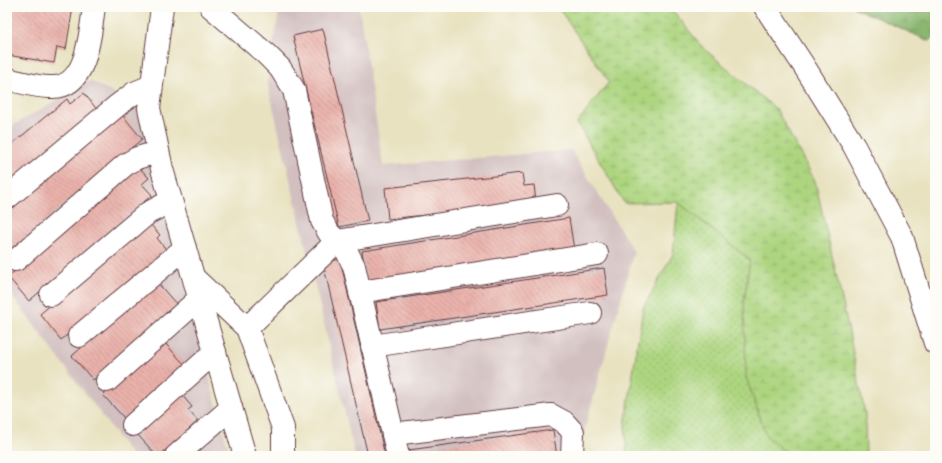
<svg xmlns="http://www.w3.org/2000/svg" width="942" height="463" font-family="Vollkorn,serif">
  <defs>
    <pattern id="grass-dots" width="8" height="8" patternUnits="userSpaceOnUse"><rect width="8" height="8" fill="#add580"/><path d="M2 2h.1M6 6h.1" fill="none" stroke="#96b66f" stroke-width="1.8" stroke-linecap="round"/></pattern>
    <pattern id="forest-crowns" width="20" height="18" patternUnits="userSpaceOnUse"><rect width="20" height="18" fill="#8ab66e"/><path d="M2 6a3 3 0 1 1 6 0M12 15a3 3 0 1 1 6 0" fill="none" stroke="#73935b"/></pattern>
    <pattern id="wetland-marsh" width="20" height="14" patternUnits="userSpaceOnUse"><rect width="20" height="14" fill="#add580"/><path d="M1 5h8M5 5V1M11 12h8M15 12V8" fill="none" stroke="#96b66f"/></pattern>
    <pattern id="building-back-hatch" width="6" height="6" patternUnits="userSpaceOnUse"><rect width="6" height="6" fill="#eab3ac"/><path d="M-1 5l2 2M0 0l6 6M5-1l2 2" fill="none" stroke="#c0918c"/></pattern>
  </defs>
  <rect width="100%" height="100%" fill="#fdfcf7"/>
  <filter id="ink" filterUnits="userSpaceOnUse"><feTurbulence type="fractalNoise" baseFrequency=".025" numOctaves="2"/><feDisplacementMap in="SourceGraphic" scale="8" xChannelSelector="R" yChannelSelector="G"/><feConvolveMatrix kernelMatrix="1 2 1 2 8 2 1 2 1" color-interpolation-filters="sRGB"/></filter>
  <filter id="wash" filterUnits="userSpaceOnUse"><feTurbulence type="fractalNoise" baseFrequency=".012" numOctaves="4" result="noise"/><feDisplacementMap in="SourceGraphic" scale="16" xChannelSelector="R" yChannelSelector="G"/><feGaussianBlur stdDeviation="0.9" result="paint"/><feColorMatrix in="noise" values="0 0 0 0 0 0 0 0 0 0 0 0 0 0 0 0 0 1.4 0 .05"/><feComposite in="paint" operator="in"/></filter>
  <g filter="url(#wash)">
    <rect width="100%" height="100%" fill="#e8e2c0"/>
    <g fill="#d2bfc0">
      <polygon points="359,7 383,166 571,150 634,252 577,456 355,456 267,81 279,12"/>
      <polygon points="90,81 137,104 226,441 232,456 132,456 7,289 7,129"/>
    </g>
    <polygon fill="url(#grass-dots)" stroke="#7c7a56" points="678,202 750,260 744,302 766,435 790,456 627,456 625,426 643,308 673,254"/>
    <polygon fill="url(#forest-crowns)" stroke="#6a6a4c" points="853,7 935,7 935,35 929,41"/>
    <polygon fill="url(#wetland-marsh)" stroke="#7c7a56" points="554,7 670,7 703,48 776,109 815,181 846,317 865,414 866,456 790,456 766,435 746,377 744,302 750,260 678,202 624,203 577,123 609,82 560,10"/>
    <g id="blocks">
      <g fill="url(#building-back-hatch)">
        <polygon points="7,7 73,7 66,49 57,47 54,63 7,55"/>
        <polygon points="323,29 368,221 339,227 293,36"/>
        <polygon points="84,93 98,111 7,185 7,148 67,99 70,104"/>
        <polygon points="120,112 142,139 11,249 7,244 7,210"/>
        <polygon points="138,166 149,178 142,184 152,195 29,301 8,277"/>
        <polygon points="522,173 524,186 534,185 536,203 388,219 385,188"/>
        <polygon points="569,218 574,250 367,282 362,251"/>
        <polygon points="149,223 160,235 157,238 168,252 61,340 40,314"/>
        <polygon points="340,259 385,456 368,456 323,263"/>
        <polygon points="604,268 608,295 380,329 376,302"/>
        <polygon points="156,281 177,305 93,380 72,356"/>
        <polygon points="163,341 185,365 125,419 103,395"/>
        <polygon points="181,394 192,407 188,410 198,421 159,456 157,456 137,434"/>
        <polygon points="553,430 557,456 410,456 409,450"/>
        <polygon points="206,452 207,456 193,456 193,455"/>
      </g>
    </g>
  </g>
  <g filter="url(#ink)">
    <use href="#blocks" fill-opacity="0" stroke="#623c41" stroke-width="1"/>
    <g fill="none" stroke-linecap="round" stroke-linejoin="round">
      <defs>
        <g id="minor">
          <polyline points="162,7 149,108 162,169 245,456"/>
          <polyline points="211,7 266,54 280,68 294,90 322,221 329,233 346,250 354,266 398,456"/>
          <polyline points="765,7 804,66 854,146 902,237 935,343"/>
          <path d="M7 79C21 82 38 88 53 87 88 87 90 32 94 7"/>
          <polyline points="7,198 118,105 134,93 151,86"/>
          <polyline points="16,260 125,165 137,158 158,152"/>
          <polyline points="195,279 247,328 283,428 283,456"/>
          <polyline points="360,292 597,254"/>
          <polyline points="51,295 148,213 171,201"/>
          <polyline points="247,328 337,241 557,205"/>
          <polyline points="79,336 185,248"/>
          <polyline points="372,346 590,313"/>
          <polyline points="107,381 200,298"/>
          <polyline points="133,425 215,352"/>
          <polyline points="393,434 551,415 564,422 573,432 572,456"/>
          <polyline points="176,456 231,408"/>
        </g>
      </defs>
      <use href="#minor" stroke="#623c41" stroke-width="24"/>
      <use href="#minor" stroke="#fff" stroke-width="22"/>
    </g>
  </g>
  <rect width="942" height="463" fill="none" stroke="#fdfcf7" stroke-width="24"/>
</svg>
